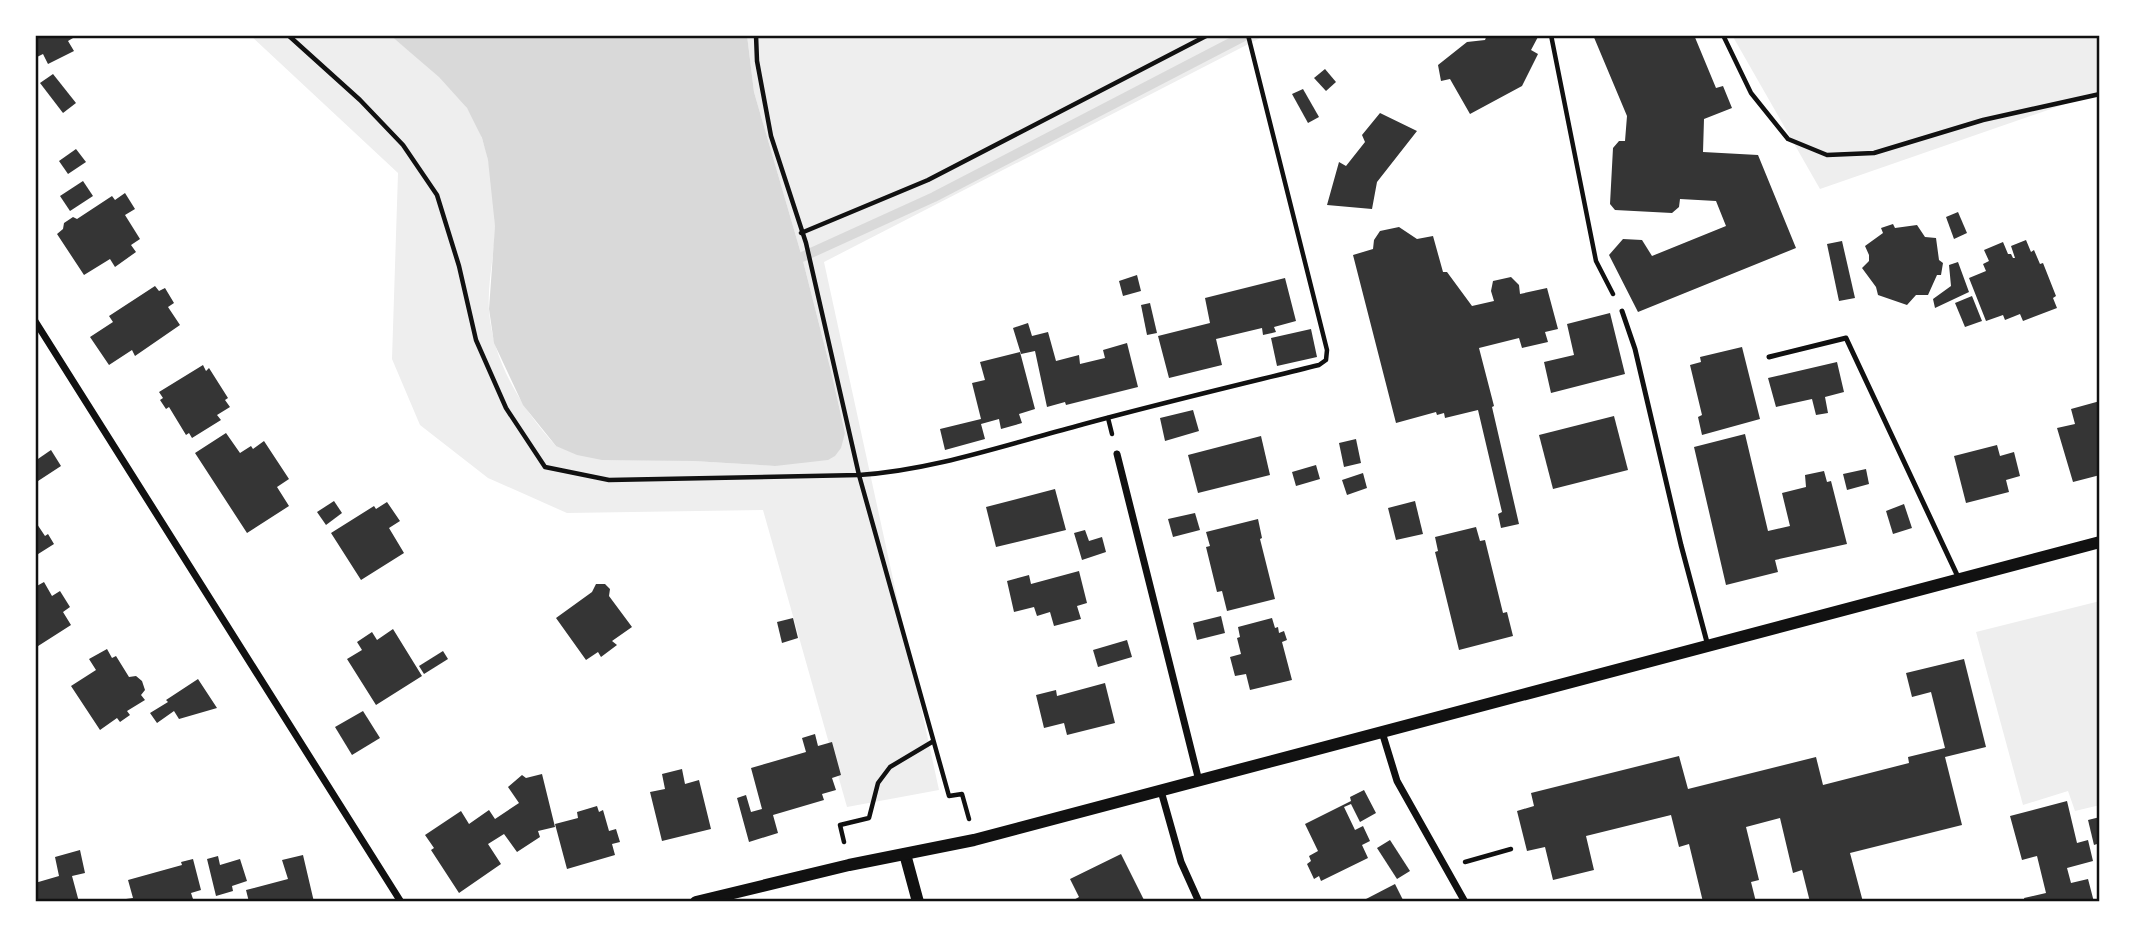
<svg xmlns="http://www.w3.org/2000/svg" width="2135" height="937" font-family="'Zilla Slab',serif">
  <rect width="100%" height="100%" fill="#fff"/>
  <g fill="#eee">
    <path d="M250 35H390C416 57 448 79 467 108 489 140 495 188 495 226 495 254 487 282 489 311 493 362 522 409 556 446L693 461 775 466 845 433 831 371 802 257 754 92 747 35H1266L824 262 939 790 847 807 763 510 567 513 488 478 420 425 392 359 398 173Z"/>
    <polygon points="1732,35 2100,35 2100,92 1820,189"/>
    <polygon points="2100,601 2100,805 2075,811 2068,791 2023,805 1976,632"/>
  </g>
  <polygon fill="#d9d9d9" points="390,35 747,35 754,92 802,257 831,371 845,433 841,448 835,456 828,460 775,466 693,461 602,460 577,455 556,446 523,405 494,343 489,309 495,226 488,160 482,138 467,108 439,77"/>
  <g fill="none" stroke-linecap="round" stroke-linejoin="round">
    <polyline stroke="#d9d9d9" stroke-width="10" points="802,257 934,197 1246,35"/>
  </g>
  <g fill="#353535">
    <polygon points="35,35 78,35 68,41 74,51 48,64 43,54 35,58"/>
    <polygon points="1487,35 1539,35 1531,50 1538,54 1522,86 1470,114 1450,79 1441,81 1438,65 1467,42 1485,40"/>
    <polygon points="1593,35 1694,35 1716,88 1723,86 1732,108 1704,119 1703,152 1758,155 1796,248 1638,312 1609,255 1623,239 1642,240 1652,256 1726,226 1716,201 1680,199 1679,207 1672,213 1615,210 1610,204 1613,148 1619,141 1625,141 1627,116"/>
    <polygon points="1325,69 1336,82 1326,91 1314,78"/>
    <polygon points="53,74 76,103 63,113 40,83"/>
    <polygon points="1303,89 1319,117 1308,123 1292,94"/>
    <polygon points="1380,113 1417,131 1377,182 1372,209 1327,205 1339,162 1346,166 1365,142 1362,135"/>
    <polygon points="76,149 86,162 68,174 59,161"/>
    <polygon points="83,181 93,196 70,211 60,196"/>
    <polygon points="125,193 135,209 125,215 140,239 131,245 136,252 115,267 110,259 84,275 57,234 63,229 64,223 73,217 77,219 112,196 115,200"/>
    <polygon points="1958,212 1967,233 1954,239 1946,217"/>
    <polygon points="1893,224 1895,228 1917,225 1925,237 1936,238 1939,260 1943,263 1941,275 1937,275 1928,295 1916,295 1907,305 1878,295 1876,287 1862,268 1869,261 1869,255 1865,246 1883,233 1881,228"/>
    <polygon points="1399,227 1417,239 1433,236 1443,272 1447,272 1472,306 1494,301 1491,291 1493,281 1511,277 1519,285 1520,294 1547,288 1558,329 1545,332 1548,342 1522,348 1519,338 1479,348 1494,406 1492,407 1519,524 1501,528 1498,514 1502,512 1478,410 1445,418 1444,413 1437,415 1436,412 1396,423 1353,255 1373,249 1374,240 1380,231"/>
    <polygon points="2026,240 2031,252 2034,250 2040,264 2043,263 2056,296 2053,298 2057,308 2023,321 2020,314 2005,320 2003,315 1986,321 1969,278 1986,271 1983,264 1989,261 1984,250 2003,242 2008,254 2011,254 2013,258 2015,258 2011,246"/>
    <polygon points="1842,241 1855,298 1839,301 1827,244"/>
    <polygon points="1958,262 1969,292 1935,308 1933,299 1951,286 1949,265"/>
    <polygon points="1137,275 1141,291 1123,296 1119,281"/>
    <polygon points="1285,278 1296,321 1274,327 1276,332 1263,335 1262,328 1216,339 1222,365 1169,378 1158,336 1210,323 1205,298"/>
    <polygon points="155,286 159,291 165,288 174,303 168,307 180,325 135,356 132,350 109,365 90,337 113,322 109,316"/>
    <polygon points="1972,296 1982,321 1965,327 1955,303"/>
    <polygon points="1150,303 1157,333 1147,335 1141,305"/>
    <polygon points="1610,313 1625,374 1551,393 1544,362 1574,355 1567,324"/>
    <polygon points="1028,323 1032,336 1048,332 1056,361 1079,355 1080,364 1105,358 1103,350 1127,343 1138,387 1066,405 1065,402 1047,407 1035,351 1021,354 1013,328"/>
    <polygon points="1311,329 1317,357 1277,366 1271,338"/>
    <polygon points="1742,347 1760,419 1702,435 1698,417 1702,415 1690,365 1701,362 1700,357"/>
    <polygon points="1020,352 1035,409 1019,414 1022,423 1001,429 999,419 981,424 985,439 945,450 940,429 981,419 972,383 985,380 980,362"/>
    <polygon points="1837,362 1844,392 1825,397 1828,413 1816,415 1812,399 1776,407 1768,378"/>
    <polygon points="203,365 206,371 209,368 228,398 225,400 230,407 217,415 221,420 192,438 189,433 186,435 169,407 166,409 160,400 163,398 159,392"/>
    <polygon points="2100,401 2100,475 2073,482 2057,428 2075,424 2071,409"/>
    <polygon points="1193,410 1199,431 1165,441 1160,418"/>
    <polygon points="1614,416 1628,470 1553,489 1539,435"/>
    <polygon points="226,433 240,453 251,446 253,449 264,441 289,479 277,487 289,506 247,533 195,453"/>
    <polygon points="1745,434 1768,531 1790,526 1782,493 1806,487 1805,475 1824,471 1827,482 1831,481 1847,544 1775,560 1778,572 1726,585 1694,447"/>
    <polygon points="1261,436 1270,475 1198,493 1188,455"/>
    <polygon points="1356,439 1361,463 1344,467 1339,443"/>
    <polygon points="1997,445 2000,456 2014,452 2020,476 2006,480 2009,492 1966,503 1954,456"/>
    <polygon points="51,450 61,466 35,483 35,461"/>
    <polygon points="1316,465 1320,479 1296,486 1292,472"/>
    <polygon points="1866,469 1869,484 1847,490 1843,474"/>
    <polygon points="1363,473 1367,488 1347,495 1342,480"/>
    <polygon points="1055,489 1066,530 996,547 986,507"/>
    <polygon points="334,501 342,513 326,525 317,512"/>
    <polygon points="1415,501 1423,534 1396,540 1388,508"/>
    <polygon points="387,502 400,521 389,528 404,553 361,580 331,533 374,506 376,509"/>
    <polygon points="1904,504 1912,528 1893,534 1886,511"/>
    <polygon points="1195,513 1200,530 1173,537 1168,519"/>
    <polygon points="1258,519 1262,538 1260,539 1275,599 1227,611 1222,591 1217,592 1206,547 1210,546 1206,532"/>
    <polygon points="35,521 45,536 48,534 54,544 35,556"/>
    <polygon points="1476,527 1480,541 1485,540 1503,613 1507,612 1513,636 1459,650 1435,552 1438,551 1435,537"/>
    <polygon points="1085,530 1089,541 1102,537 1106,552 1082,560 1074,533"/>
    <polygon points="1079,571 1087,603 1077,606 1081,619 1054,626 1050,612 1037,616 1034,607 1014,612 1007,581 1029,575 1031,584"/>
    <polygon points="44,582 52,596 60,591 70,607 63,612 71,625 35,648 35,587"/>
    <polygon points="596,584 605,584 610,589 609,596 632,627 612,641 617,645 601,657 598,652 586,660 556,618 592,592"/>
    <polygon points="1221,616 1225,633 1197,640 1193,623"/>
    <polygon points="793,618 798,638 782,643 777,622"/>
    <polygon points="1272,618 1275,628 1278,627 1279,633 1284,631 1287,640 1282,642 1292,680 1250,690 1246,674 1235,676 1230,657 1241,654 1237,638 1240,637 1238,627"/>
    <polygon points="393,629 422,676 376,705 347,659 362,650 357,642 372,632 377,640"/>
    <polygon points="1127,640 1132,657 1098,667 1093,650"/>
    <polygon points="107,649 112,658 116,656 129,677 136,676 142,681 145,690 141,695 145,700 127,711 130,715 120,722 117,718 100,730 71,686 96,670 89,659"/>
    <polygon points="443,651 448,659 424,674 419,666"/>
    <polygon points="1964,659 1986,747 1945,757 1962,825 1850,853 1863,902 1810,902 1802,870 1793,873 1780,818 1746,827 1759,880 1751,882 1756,902 1703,902 1689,844 1679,847 1671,815 1586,836 1594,870 1553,880 1545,847 1527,851 1517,811 1534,806 1531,793 1679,756 1688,789 1816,757 1823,785 1909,763 1908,757 1945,748 1931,692 1912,697 1906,673"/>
    <polygon points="198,679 217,708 179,719 174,711 157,723 150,713 168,702 166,700"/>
    <polygon points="1105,683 1115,723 1067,735 1064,723 1044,728 1036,695 1056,690 1057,696"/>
    <polygon points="363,711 380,738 352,755 335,727"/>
    <polygon points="815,734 818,746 832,742 841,775 832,778 836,790 822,794 824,800 773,815 778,833 749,842 737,798 746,795 751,812 762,809 751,768 806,752 802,738"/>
    <polygon points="682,769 685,784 699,780 711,829 662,841 650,792 665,789 662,774"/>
    <polygon points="542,774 555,827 538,831 540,837 517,852 504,834 488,844 501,864 459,893 431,850 434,848 425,835 461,811 469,824 489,810 495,819 519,803 508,787 522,775 526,778"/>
    <polygon points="1364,790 1376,813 1360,822 1351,804 1344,807 1355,830 1363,826 1370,841 1362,845 1368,858 1321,881 1319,876 1314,879 1307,864 1311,861 1309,856 1318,851 1305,824 1351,801 1350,797"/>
    <polygon points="2067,801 2077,843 2088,840 2093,861 2067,868 2071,883 2088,879 2094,902 2025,902 2024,898 2046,893 2037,856 2022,860 2010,816"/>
    <polygon points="597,806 599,812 603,810 609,831 616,829 620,842 612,844 615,855 567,869 555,824 578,818 577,812"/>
    <polygon points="2100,817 2100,843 2094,845 2088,820"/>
    <polygon points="1390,840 1410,871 1397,879 1377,848"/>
    <polygon points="80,850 85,873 72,876 79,902 35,902 35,883 59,876 55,857"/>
    <polygon points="1121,854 1145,902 1070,902 1079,897 1070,879"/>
    <polygon points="303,855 314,902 249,902 246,890 288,879 282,860"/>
    <polygon points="218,856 220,865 240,859 247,881 232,886 233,891 216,896 207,859"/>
    <polygon points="193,859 201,890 191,893 194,902 126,902 126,899 133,898 128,880 182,865 181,862"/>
    <polygon points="1395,884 1404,902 1367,902 1366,899"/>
  </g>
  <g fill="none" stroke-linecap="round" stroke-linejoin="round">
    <g stroke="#111" stroke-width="4.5">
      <path d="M288 35 360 100 403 145 437 195 459 266 476 340 506 408 545 467 609 480 859 475C933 470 1005 445 1077 426 1157 404 1238 385 1319 365L1326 360 1327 350 1248 35"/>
      <polyline points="756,35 757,61 771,136 806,243 859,475 949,796 962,794 969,819"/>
      <polyline points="1551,35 1596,261 1613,294"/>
      <polyline points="1723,35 1751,93 1788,139 1827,155 1874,153 1983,120 2100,94"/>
      <polyline points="801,233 928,180 1208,35"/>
      <polyline points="1108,418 1112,434"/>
      <polyline points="844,842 840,825 869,818 878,783 890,767 932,742"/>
      <polyline points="1465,862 1511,849"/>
    </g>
    <g stroke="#111" stroke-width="5">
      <polyline points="1622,311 1635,349 1681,545 1708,646"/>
      <polyline points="1769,357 1846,338 1959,579"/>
    </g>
    <g stroke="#111" stroke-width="7">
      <polyline points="35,321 401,902"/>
      <polyline points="1117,454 1199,781"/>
      <polyline points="1382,732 1397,781 1465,902"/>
      <polyline points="1161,791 1181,862 1199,902"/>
    </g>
    <g stroke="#111" stroke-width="12">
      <polyline points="905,854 918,902"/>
      <polyline points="696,902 849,865 974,840 2100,542"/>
    </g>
  </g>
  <rect width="2135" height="937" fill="none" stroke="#ffffff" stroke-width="74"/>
  <rect x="37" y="37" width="2061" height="863" fill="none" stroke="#111" stroke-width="2.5"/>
</svg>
